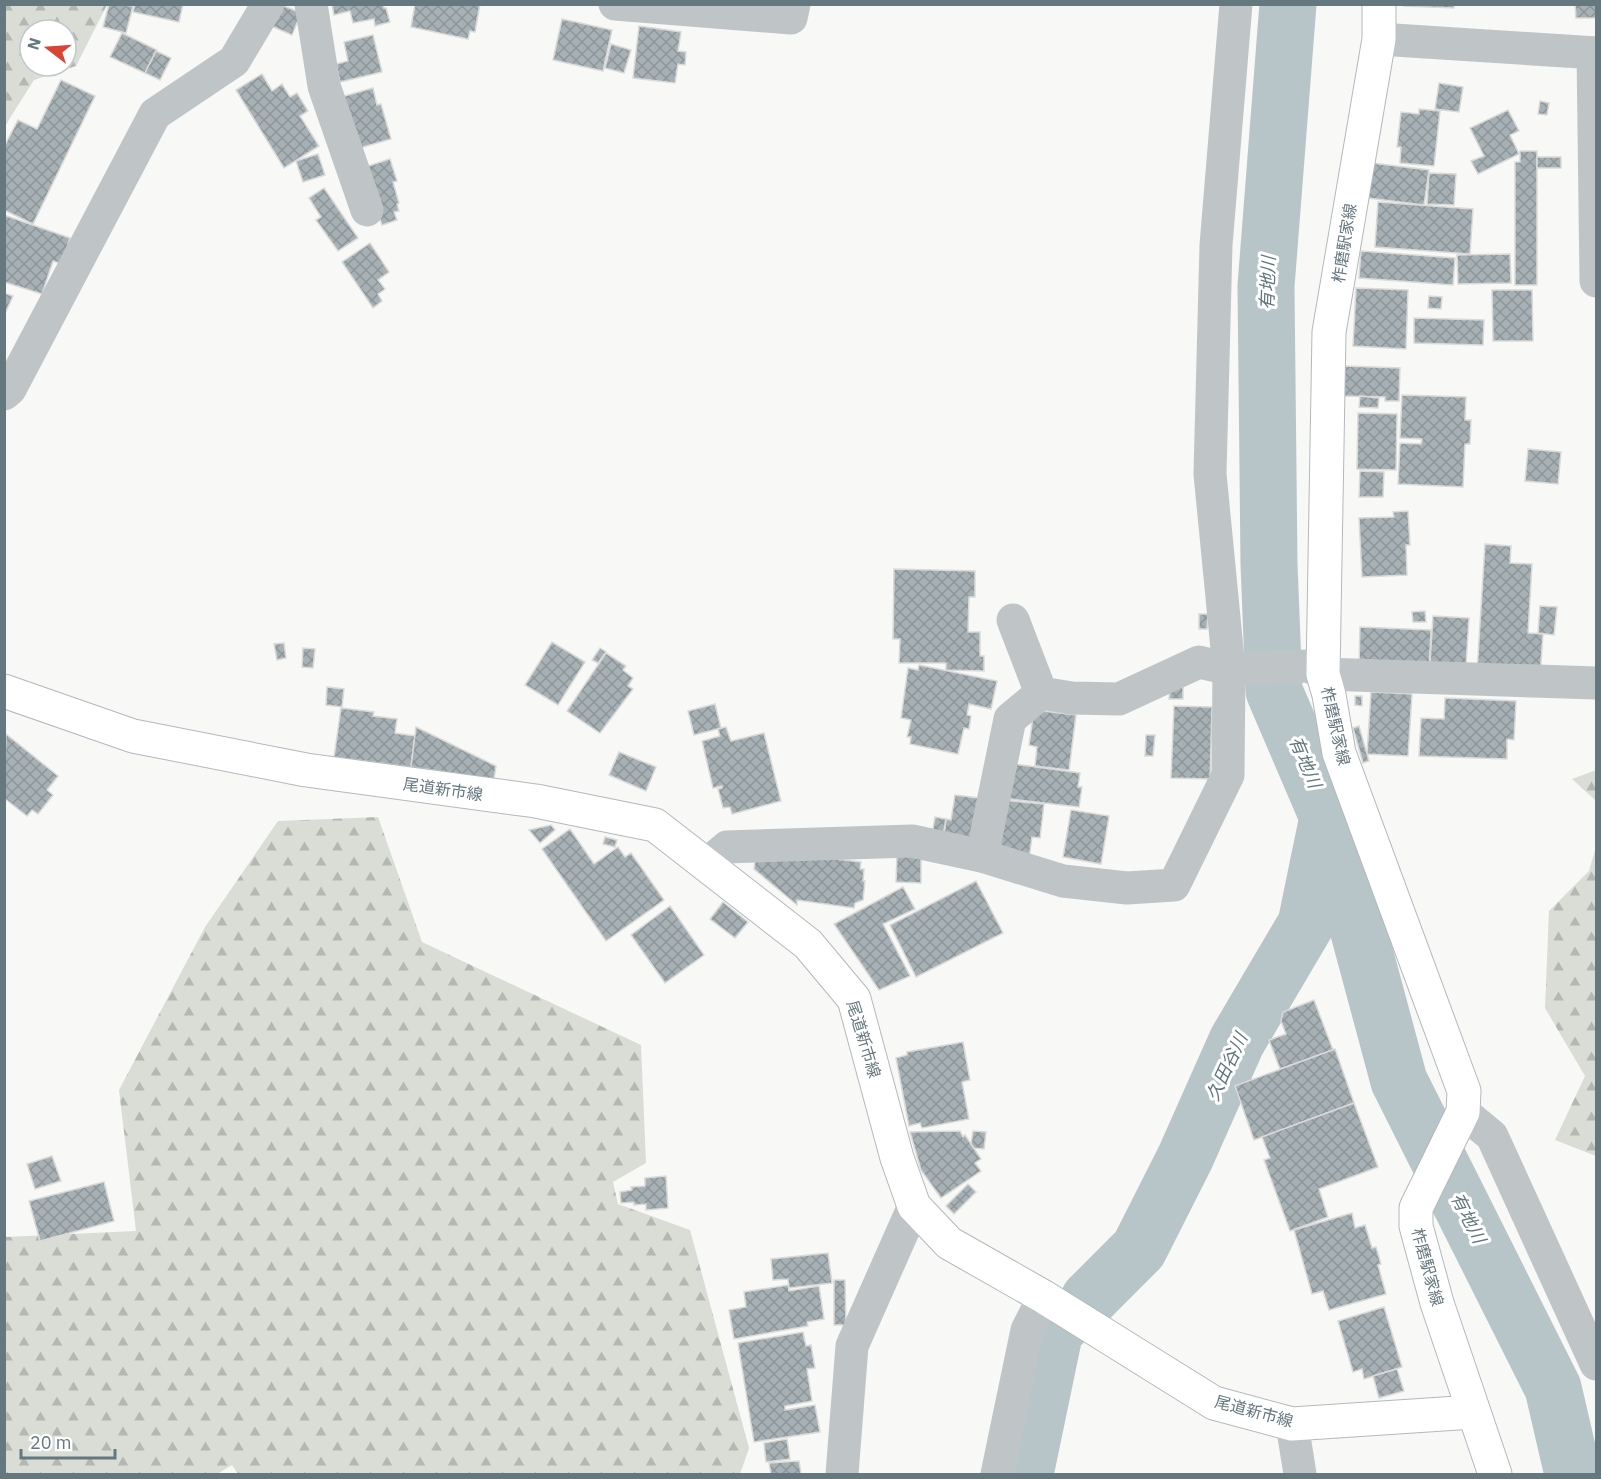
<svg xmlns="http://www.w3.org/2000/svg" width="1601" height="1479" font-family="'IBM Plex Sans','Noto Sans JP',sans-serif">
  <defs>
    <pattern id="forest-firs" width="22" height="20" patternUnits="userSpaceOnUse" patternTransform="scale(1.5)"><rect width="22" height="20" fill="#d9ddd5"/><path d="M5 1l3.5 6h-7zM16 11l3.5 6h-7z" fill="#b4b8b2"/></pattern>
    <pattern id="building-cross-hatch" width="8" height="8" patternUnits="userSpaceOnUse" patternTransform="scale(1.5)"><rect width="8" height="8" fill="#a7b1b5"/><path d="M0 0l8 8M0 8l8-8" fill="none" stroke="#8c9598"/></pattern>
  </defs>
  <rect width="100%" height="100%" fill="#f8f8f6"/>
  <g fill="url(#forest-firs)" fill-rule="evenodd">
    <path d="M5 4 107 5 76 66 34 80 5 126ZM30 30H66V66H30Z"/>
    <polygon points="1596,770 1596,801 1572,779"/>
    <polygon points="378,817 422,942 641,1045 646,1163 613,1182 618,1204 690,1230 749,1448 740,1474 238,1474 232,1465 217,1474 5,1474 5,1237 136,1231 119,1090 205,927 278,821"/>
    <polygon points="1596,847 1596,1156 1555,1140 1585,1076 1545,1008 1549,911 1589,871"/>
  </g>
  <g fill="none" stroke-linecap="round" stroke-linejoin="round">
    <g stroke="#b8c5c8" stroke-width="57">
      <polyline points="1288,4 1266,286 1269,564 1274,691 1328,817 1399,1081 1553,1388 1573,1474"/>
      <polyline points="1089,1299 1139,1249 1185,1158 1237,1041 1306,924 1326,827"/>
      <polyline points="1025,1474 1055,1330 1062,1324"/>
    </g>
  </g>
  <g fill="url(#building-cross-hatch)" stroke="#dadad8" stroke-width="1.5">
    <polygon points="109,4 133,6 126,33 103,27"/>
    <polygon points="135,4 183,4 179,22 133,12"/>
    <polygon points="279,4 301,13 292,35 269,25"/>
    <polygon points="332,4 383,4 384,8 386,8 390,22 375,26 374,19 353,23 350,11 334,15"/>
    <polygon points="415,4 480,4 475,32 470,31 468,39 411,27"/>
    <polygon points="1404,4 1454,4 1454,8 1404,6"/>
    <polygon points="1575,4 1596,4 1596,18 1576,18"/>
    <polygon points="562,19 612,30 603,71 553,60"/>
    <polygon points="639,26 681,32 678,51 686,52 685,65 678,64 675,83 633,78"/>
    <polygon points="122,33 157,50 145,73 110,57"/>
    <polygon points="373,35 382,72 340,82 336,64 348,61 344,42"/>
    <polygon points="611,44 631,50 624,73 605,68"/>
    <polygon points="156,51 171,58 160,80 145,73"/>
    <polygon points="262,74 272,91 282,84 290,97 297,93 308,111 300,116 319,146 284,168 236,90"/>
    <polygon points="61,80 95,96 33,224 4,210 4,147 18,120 37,129"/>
    <polygon points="1439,83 1463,87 1459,112 1435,109"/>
    <polygon points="373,88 377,105 381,104 391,139 356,149 341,97"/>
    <polygon points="1540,101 1549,103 1547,115 1538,114"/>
    <polygon points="1419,109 1440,111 1434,166 1400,163 1401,147 1397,147 1401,112 1419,114"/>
    <polygon points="1508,110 1519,131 1510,135 1519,154 1478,174 1471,161 1484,156 1470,128"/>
    <polygon points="1520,151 1537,151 1537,285 1515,285 1515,162 1520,162"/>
    <polygon points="318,154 325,175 303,182 296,161"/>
    <rect x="1537" y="157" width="24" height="11"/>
    <polygon points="390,159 397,181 393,182 399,203 397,204 399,211 394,212 397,220 382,225 362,168"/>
    <polygon points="1372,163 1429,170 1424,205 1368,198"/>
    <polygon points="1429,173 1456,174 1454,205 1427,204"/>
    <polygon points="324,188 358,238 338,251 316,220 321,217 309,198"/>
    <polygon points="1378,202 1473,209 1470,254 1375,247"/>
    <polygon points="4,215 70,238 62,264 53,261 42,294 4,282"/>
    <polygon points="370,243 389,272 378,280 385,289 378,294 382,301 373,308 342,262"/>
    <polygon points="1361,251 1455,258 1453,285 1359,278"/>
    <polygon points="1510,254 1511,283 1458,284 1457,255"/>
    <polygon points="1356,288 1408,290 1406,349 1353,346"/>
    <polygon points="1492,290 1532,290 1533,341 1493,341"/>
    <polygon points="4,293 13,296 4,316"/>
    <polygon points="1429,296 1442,297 1441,309 1428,308"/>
    <polygon points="1414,318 1484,320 1483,345 1414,343"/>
    <polygon points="1345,366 1400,368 1399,401 1385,401 1385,397 1344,396"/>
    <polygon points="1402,395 1466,397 1465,420 1471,420 1470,444 1465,444 1463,487 1398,484 1400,443 1421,444 1422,439 1400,438"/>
    <polygon points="1360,396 1379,398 1378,408 1359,407"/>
    <polygon points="1358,413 1397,414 1396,470 1357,469"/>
    <polygon points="1528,449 1561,452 1558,484 1525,481"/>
    <polygon points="1360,471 1384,472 1383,497 1359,497"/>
    <polygon points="1408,511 1410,545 1406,545 1407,575 1362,577 1359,518 1394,517 1393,512"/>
    <polygon points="1485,544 1511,546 1510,563 1532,564 1528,633 1543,634 1540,677 1477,672"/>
    <polygon points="894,569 975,571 975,597 969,597 968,632 980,632 980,656 984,656 984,671 946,670 946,663 899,663 900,639 893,639"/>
    <polygon points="1540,606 1557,607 1554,635 1538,633"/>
    <polygon points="1425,611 1426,622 1413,622 1412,612"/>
    <polygon points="1199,614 1208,614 1207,629 1199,629"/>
    <polygon points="1433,616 1469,618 1466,665 1430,663"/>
    <polygon points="1360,627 1431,630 1429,669 1359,667"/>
    <polygon points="552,642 585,662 558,705 525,685"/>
    <polygon points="284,643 286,658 277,660 274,644"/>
    <polygon points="303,648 315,649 313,668 302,667"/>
    <polygon points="600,648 606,652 598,663 592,660"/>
    <polygon points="606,653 626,666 623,670 633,678 628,686 633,689 600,733 567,711"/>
    <polygon points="919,665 997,681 991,709 969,704 967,715 971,716 969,729 964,728 958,754 910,744 911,737 907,737 911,720 901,718 908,668 918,670"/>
    <polygon points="1183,681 1183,699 1169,699 1170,690"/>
    <polygon points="327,687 344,689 342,707 326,705"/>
    <polygon points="1371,692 1412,694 1408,756 1367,754"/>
    <polygon points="1355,696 1362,696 1362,706 1355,705"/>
    <polygon points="1445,698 1516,701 1514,740 1507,739 1507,759 1419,756 1421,718 1444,719"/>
    <polygon points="715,704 721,728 694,735 688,711"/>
    <polygon points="1174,706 1212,707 1210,779 1171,778"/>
    <polygon points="341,708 374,712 373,716 397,719 395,733 415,736 411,767 334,757"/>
    <polygon points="1034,710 1076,715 1069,770 1035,766 1037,747 1029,745"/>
    <polygon points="1359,726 1369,761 1363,763 1353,728"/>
    <polygon points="416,727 496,766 494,779 411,767"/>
    <polygon points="726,727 731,741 764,733 781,801 732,814 730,807 723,808 718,789 722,788 722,786 713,788 702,741 720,736 718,729"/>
    <polygon points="6,734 58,776 47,790 53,795 38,814 32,810 27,816 4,798"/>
    <polygon points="1146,735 1155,735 1153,756 1145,756"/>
    <polygon points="619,752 656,767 646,791 609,775"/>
    <polygon points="1006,763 1080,773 1078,787 1082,787 1079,807 1002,798"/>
    <polygon points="955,795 987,799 974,841 944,836 946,819 951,820"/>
    <polygon points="1001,800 1044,804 1040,838 1032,837 1029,859 997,856"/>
    <polygon points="1071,810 1109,816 1101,864 1063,857"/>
    <polygon points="935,817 946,819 943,836 932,834"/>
    <polygon points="551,825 555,830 540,843 529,830"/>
    <polygon points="570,829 594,864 618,847 625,857 631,853 664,900 606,941 542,849"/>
    <polygon points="605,837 617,840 615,847 603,844"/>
    <polygon points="897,853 921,854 921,883 896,882"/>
    <polygon points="793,854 861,862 860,869 864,869 863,881 865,881 863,900 855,903 854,908 797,900 797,905 754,869 756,855"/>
    <polygon points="976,881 1003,933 916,977 890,925"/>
    <polygon points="903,887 915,909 883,924 910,976 879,990 834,924"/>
    <polygon points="723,902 748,922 735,938 710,919"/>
    <polygon points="670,906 704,955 665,983 631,935"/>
    <polygon points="1314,1000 1333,1050 1280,1069 1269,1040 1286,1034 1281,1021 1283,1012"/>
    <polygon points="963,1042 970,1080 962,1082 969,1119 922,1128 920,1123 909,1126 896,1058 907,1055 907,1052"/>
    <polygon points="1335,1049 1354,1103 1254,1140 1235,1086"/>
    <polygon points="1354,1103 1378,1167 1319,1189 1328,1217 1290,1231 1264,1160 1270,1158 1262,1137"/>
    <polygon points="960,1131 963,1137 965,1135 981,1159 975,1163 981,1171 941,1198 921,1170 910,1132"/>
    <polygon points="973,1131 986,1132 984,1149 974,1148 971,1144"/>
    <polygon points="52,1156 61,1181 35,1189 27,1164"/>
    <polygon points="666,1176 668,1208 646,1210 646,1204 634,1205 634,1202 621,1203 620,1192 632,1190 631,1187 645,1186 645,1178"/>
    <polygon points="104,1182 114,1221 40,1241 29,1201"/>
    <polygon points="968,1184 976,1192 954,1214 946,1206"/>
    <polygon points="1352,1213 1355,1228 1365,1225 1372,1248 1376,1247 1381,1264 1378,1265 1386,1294 1329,1310 1323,1291 1312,1294 1294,1230"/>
    <polygon points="828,1253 832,1283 789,1288 788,1279 773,1280 771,1259"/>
    <polygon points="834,1280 845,1280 846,1325 834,1325"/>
    <polygon points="788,1285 789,1291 819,1286 824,1319 807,1322 808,1326 734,1339 729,1310 746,1307 744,1292"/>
    <polygon points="1384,1307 1402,1367 1364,1379 1362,1369 1353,1372 1338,1321"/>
    <polygon points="803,1332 806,1346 811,1345 815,1368 807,1369 812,1401 785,1406 785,1410 815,1405 820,1432 754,1442 738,1343"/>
    <polygon points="1397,1369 1404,1391 1379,1398 1373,1376"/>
    <polygon points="787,1439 790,1459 766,1462 764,1443"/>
    <polygon points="799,1461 801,1474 771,1474 769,1463"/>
  </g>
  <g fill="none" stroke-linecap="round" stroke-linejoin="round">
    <defs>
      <g id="major">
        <polyline points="1379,4 1379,39 1329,332 1323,674 1329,695 1339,753 1464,1091 1463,1112 1416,1208 1416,1226 1437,1303 1495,1474"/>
        <polyline points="4,691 133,736 306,770 536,801 655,825 808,944 854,999 897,1158 914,1206 949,1243 1044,1297 1214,1403 1292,1424 1473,1412"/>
      </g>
    </defs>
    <use href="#major" stroke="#b3b9bc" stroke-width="35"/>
    <g stroke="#bfc5c7" stroke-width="33">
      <polyline points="311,4 324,86 367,210"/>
      <polyline points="615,4 791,18 794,4"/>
      <polyline points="1379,39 1596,53"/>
      <polyline points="1593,53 1596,281"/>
      <polyline points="4,394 10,389 155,114 234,61 268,4"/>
      <polyline points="1013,620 1041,693 1072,698 1119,699 1199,662 1229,669 1309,666 1323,674 1596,683"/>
      <polyline points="982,856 1010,719 1041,693"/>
      <polyline points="707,864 727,847 912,841 982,856 1063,881 1127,888 1174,885 1228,775 1229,669 1210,474 1216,245 1236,4"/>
      <polyline points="1463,1112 1492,1136 1596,1364"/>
      <polyline points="1292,1424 1300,1474"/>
      <polyline points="842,1474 852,1346 914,1206"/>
      <polyline points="997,1474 1027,1330 1044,1297"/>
    </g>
    <use href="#major" stroke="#fff" stroke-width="33"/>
  </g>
  <g text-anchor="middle" stroke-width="6" stroke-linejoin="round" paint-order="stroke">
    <g font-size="16" fill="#65777f" stroke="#fff">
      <text transform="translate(1344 243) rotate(-81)" y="6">柞磨駅家線</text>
      <text transform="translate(1336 726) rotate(77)" y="6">柞磨駅家線</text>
      <text transform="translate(443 789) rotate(8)" y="6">尾道新市線</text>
      <text transform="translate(864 1039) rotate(73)" y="6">尾道新市線</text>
      <text transform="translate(1428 1267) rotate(75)" y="6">柞磨駅家線</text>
      <text transform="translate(1254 1411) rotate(15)" y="6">尾道新市線</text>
    </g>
    <g font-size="18" font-style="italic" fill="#607679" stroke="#fff">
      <text transform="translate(1268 283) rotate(-88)" y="6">有地川</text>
      <text transform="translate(1305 762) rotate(67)" y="6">有地川</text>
      <text transform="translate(1227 1067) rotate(-65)" y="6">久田谷川</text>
      <text transform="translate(1468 1218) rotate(63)" y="6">有地川</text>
    </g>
  </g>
  <rect width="1601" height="1479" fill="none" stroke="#65777f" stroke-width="12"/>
  <g transform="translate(48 48) rotate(287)"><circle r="28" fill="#ffffff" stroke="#c1c9cc" stroke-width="1.5"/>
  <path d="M0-4.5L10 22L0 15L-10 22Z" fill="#d94435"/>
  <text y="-9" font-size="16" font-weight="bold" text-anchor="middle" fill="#65777f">N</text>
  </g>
  <path d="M21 1449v9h94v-9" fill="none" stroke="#65777f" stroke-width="3"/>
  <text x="30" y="1449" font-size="18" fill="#65777f" stroke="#ffffff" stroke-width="4.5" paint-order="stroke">20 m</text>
</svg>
